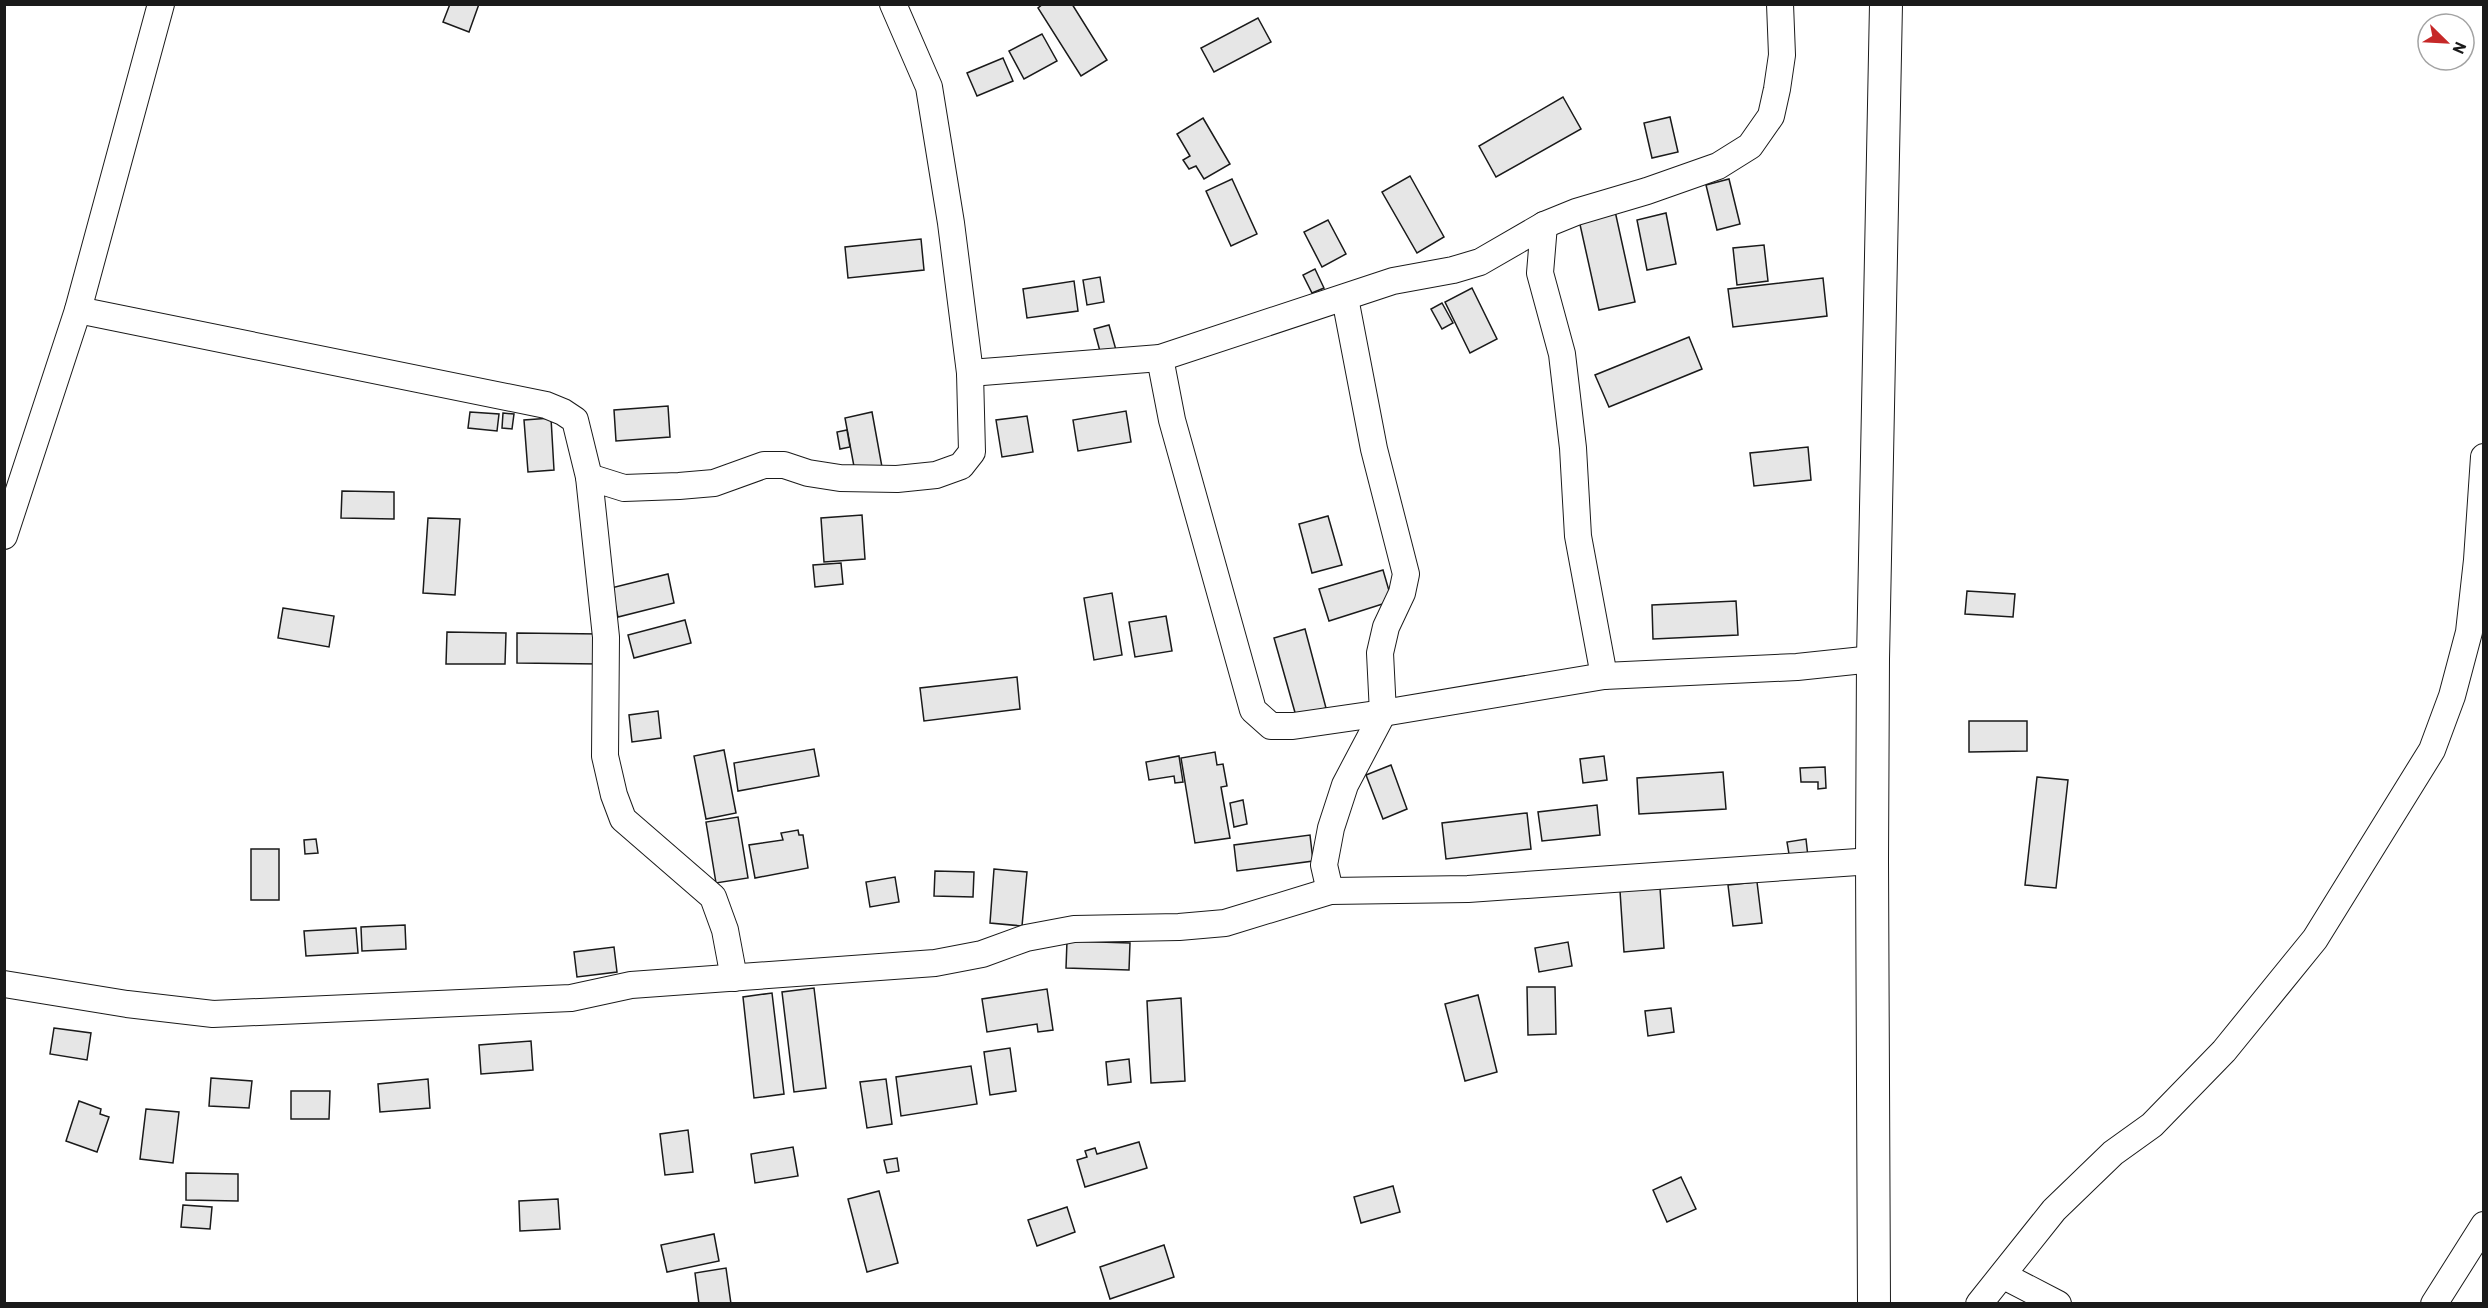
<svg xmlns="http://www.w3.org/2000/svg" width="2488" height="1308" font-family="Barlow,sans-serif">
  <rect width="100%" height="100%" fill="#fff"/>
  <g fill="#e6e6e6" stroke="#1a1a1a" stroke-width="1.5">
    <polygon points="450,4 479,4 469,32 443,22"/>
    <polygon points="1043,4 1072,4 1107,60 1081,76 1038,8"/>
    <polygon points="1258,18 1271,42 1214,72 1201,48"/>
    <polygon points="1042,34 1057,61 1024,79 1009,51"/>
    <polygon points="1003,58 1013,81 977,96 967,73"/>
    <polygon points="1563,97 1581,129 1496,177 1479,146"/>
    <polygon points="1670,117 1678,152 1652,158 1644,123"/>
    <polygon points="1203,118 1230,164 1204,179 1196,166 1189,169 1183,160 1190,156 1177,134"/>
    <polygon points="1410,176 1444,237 1417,253 1382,192"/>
    <polygon points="1232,179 1257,234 1231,246 1206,191"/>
    <polygon points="1729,179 1740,224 1717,230 1706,185"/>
    <polygon points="1615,211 1635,302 1599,310 1579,220"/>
    <polygon points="1666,213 1676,264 1647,270 1637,220"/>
    <polygon points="1328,220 1346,254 1322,267 1304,232"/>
    <polygon points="921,239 924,270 848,278 845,247"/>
    <polygon points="1764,245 1768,281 1737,285 1733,248"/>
    <polygon points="1315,269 1324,288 1312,293 1303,275"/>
    <polygon points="1100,277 1104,302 1087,305 1083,280"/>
    <polygon points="1823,278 1827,316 1733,327 1728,289"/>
    <polygon points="1074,281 1078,311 1027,318 1023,289"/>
    <polygon points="1472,288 1497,339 1470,353 1445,302"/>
    <polygon points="1442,303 1453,323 1442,329 1431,309"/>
    <polygon points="1109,325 1116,350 1101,355 1094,329"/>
    <polygon points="1689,337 1702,369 1609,407 1595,375"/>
    <polygon points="668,406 670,437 616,441 614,410"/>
    <polygon points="1126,411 1131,442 1078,451 1073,420"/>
    <polygon points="470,412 499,414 497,431 468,428"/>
    <polygon points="872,412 882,467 855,472 845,418"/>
    <polygon points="503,413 514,414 512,429 502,428"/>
    <polygon points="1027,416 1033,452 1002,457 996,420"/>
    <polygon points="551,418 554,470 528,472 524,420"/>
    <polygon points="847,430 850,447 840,449 837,432"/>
    <polygon points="1808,447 1811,480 1754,486 1750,453"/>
    <polygon points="342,491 394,492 394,519 341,518"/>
    <polygon points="862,515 865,559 824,562 821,518"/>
    <polygon points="1328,516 1342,565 1312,573 1299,524"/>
    <polygon points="428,518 460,519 455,595 423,593"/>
    <polygon points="841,563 843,584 815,587 813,565"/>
    <polygon points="1383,570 1392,601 1329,621 1319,589"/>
    <polygon points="668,574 674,603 618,617 611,588"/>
    <polygon points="1967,591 2015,594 2013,617 1965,614"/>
    <polygon points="1112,593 1122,655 1094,660 1084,598"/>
    <polygon points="1736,601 1738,635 1653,639 1652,605"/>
    <polygon points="283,608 334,616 329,647 278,638"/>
    <polygon points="1166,616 1172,651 1135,657 1129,622"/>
    <polygon points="685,620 691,643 634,658 628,635"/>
    <polygon points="1305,629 1326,708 1296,716 1274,638"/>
    <polygon points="447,632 506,633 505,664 446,664"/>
    <polygon points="517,633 601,634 600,664 517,663"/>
    <polygon points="1017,677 1020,709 924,721 920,688"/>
    <polygon points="658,711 661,738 632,742 629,715"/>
    <polygon points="1969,721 2027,721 2027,751 1969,752"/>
    <polygon points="814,749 819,776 738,791 734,763"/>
    <polygon points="724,750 736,813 706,819 694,756"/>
    <polygon points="1215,752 1217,765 1223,764 1227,786 1221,787 1230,838 1195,843 1181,758"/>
    <polygon points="1179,756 1183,782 1175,783 1174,776 1149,780 1146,762"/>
    <polygon points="1604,756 1607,780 1583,783 1580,759"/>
    <polygon points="1391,765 1407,809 1383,819 1366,775"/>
    <polygon points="1825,767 1826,788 1818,789 1818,782 1801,782 1800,768"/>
    <polygon points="1723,772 1726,809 1639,814 1637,778"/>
    <polygon points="2037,777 2068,780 2056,888 2025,885"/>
    <polygon points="1243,800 1247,824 1234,827 1230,803"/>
    <polygon points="1597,805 1600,835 1542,841 1538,812"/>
    <polygon points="1527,813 1531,849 1446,859 1442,823"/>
    <polygon points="738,817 748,878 716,883 706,822"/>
    <polygon points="798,830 799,835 803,835 808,868 755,878 749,845 783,840 781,833"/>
    <polygon points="1310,835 1313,861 1237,871 1234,845"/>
    <polygon points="316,839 318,853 305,854 304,840"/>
    <polygon points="1806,839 1808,857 1790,860 1787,842"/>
    <rect x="251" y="849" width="28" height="51"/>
    <polygon points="994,869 1027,872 1022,926 990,923"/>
    <polygon points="935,871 974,872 973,897 934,896"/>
    <polygon points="895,877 899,902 870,907 866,882"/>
    <polygon points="1757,882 1762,923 1733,926 1728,885"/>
    <polygon points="1660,888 1664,948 1624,952 1620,891"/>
    <polygon points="405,925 406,949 362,951 361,927"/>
    <polygon points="356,928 358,953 306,956 304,931"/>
    <polygon points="1067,941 1130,943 1129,970 1066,968"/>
    <polygon points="1568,942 1572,966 1539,972 1535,948"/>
    <polygon points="614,947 617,972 577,977 574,952"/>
    <polygon points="1527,987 1555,987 1556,1034 1528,1035"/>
    <polygon points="814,988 826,1088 794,1092 782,992"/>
    <polygon points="1047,989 1053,1030 1038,1032 1037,1024 987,1032 982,999"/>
    <polygon points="772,993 784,1094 754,1098 743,997"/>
    <polygon points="1478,995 1497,1072 1465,1081 1445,1004"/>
    <polygon points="1181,998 1185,1081 1151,1083 1147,1001"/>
    <polygon points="1671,1008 1674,1032 1648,1036 1645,1011"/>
    <polygon points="54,1028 91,1033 87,1060 50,1054"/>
    <polygon points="531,1041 533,1070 481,1074 479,1045"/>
    <polygon points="1010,1048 1016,1091 990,1095 984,1052"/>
    <polygon points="1129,1059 1131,1082 1108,1085 1106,1062"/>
    <polygon points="971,1066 977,1104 901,1116 896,1077"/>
    <polygon points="211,1078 252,1081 249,1108 209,1106"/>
    <polygon points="428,1079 430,1108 380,1112 378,1084"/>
    <polygon points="886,1079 892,1124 867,1128 860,1082"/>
    <polygon points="291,1091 330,1091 329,1119 291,1119"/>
    <polygon points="79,1101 101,1109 100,1114 109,1117 97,1152 66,1141"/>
    <polygon points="146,1109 179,1112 173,1163 140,1159"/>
    <polygon points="688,1130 693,1172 665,1175 660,1134"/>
    <polygon points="1139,1142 1147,1168 1085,1187 1077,1160 1087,1157 1085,1151 1095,1148 1097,1154"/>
    <polygon points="793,1147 798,1176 755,1183 751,1154"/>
    <polygon points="897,1158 899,1171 887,1173 884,1160"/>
    <polygon points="186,1173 238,1174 238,1201 186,1200"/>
    <polygon points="1681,1177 1696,1209 1667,1222 1653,1190"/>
    <polygon points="1393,1186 1400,1212 1361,1223 1354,1197"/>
    <polygon points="879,1191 898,1263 867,1272 848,1199"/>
    <polygon points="558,1199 560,1229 520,1231 519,1201"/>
    <polygon points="183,1205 212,1207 210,1229 181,1227"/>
    <polygon points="1067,1207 1075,1232 1037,1246 1028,1220"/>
    <polygon points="714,1234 719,1261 667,1272 661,1245"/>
    <polygon points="1164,1245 1174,1277 1110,1299 1100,1267"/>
    <polygon points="726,1268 731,1304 699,1304 695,1273"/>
  </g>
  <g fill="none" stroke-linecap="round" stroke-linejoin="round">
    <defs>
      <g id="minor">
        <polyline points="1544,225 1540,273 1562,354 1573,448 1578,536 1604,676"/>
        <polyline points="78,310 546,405 563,412 575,420 589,477 606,637 605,756 614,795 623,819 713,897 725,930 734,978"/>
        <polyline points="1160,358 1172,420 1253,710 1271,726 1293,726 1383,713 1604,676 1797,667 1873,659"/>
        <polyline points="970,373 1160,358 1393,281 1453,270 1480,262 1544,225 1576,212 1647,191 1718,166 1750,146 1771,116 1777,89 1782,55 1780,4"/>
        <polyline points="589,477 624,488 679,486 714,483 764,465 784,465 808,473 840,478 897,479 936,475 961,466 972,452 970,373 951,223 929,87 893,4"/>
        <polyline points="4,536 78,310 161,4"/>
        <polyline points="1330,891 1324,865 1331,828 1345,785 1383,713 1380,653 1386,627 1402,593 1406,574 1374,449 1345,298"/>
        <polyline points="4,984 127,1004 213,1014 571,998 631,985 935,963 982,954 1026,938 1074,929 1179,927 1225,923 1330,891 1468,889 1872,861"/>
        <polyline points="2004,1276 2058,1304"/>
        <polyline points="1979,1304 2054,1210 2113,1153 2152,1125 2224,1051 2315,939 2432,750 2452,696 2469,632 2477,560 2484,457"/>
        <polyline points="2434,1304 2484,1225"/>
      </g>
      <polyline id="major" points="1874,1304 1872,861 1873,659 1886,4"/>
    </defs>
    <use href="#minor" stroke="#1a1a1a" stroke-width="28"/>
    <use href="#major" stroke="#1a1a1a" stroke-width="34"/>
    <use href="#minor" stroke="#fff" stroke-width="26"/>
    <use href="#major" stroke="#fff" stroke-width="32"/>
  </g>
  <rect width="2488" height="1308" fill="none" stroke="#1a1a1a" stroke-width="12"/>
  <g transform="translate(2446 42) rotate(114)"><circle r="28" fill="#ffffff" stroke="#a3a3a3" stroke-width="1.5"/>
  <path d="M0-4.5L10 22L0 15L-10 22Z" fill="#c62828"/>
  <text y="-9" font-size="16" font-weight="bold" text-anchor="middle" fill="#1a1a1a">N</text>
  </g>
</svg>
